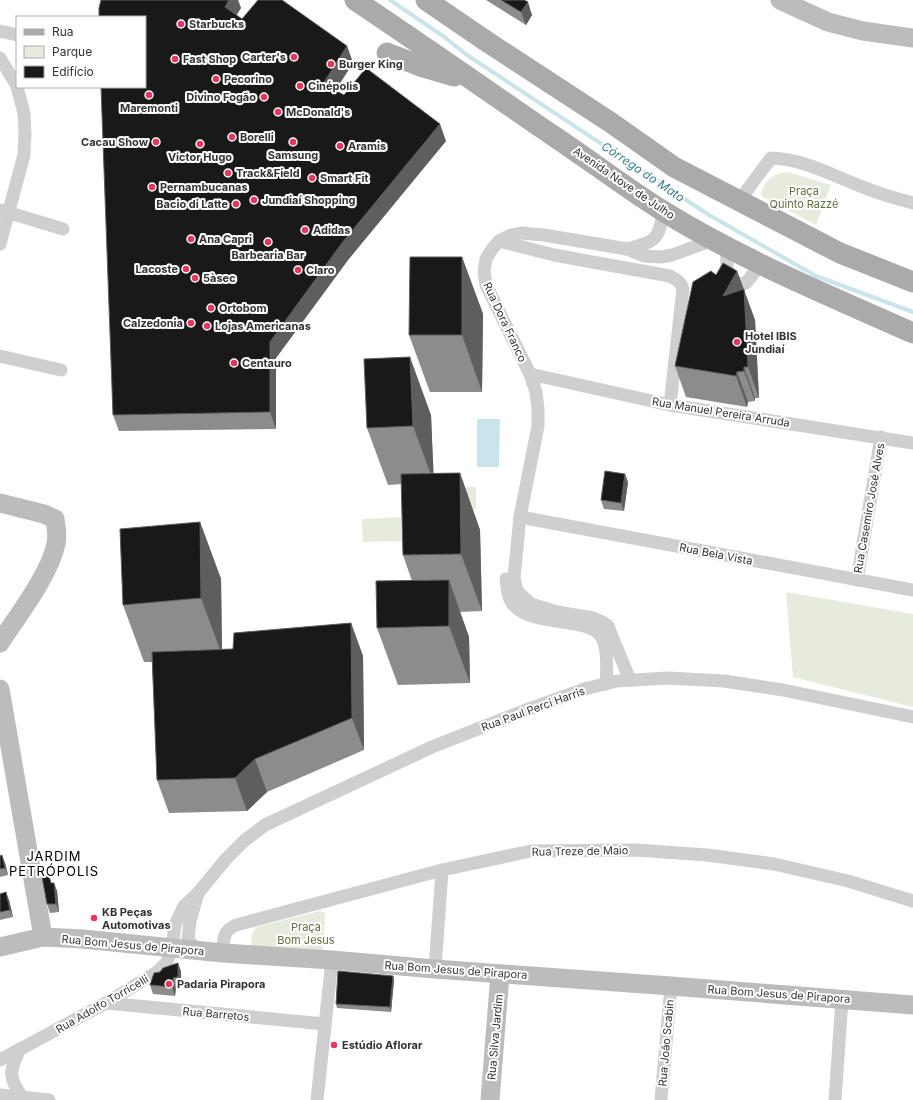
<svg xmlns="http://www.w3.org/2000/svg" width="913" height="1100" font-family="Inter,sans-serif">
  <rect width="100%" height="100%" fill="#fff"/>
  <g fill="#e7ebdd">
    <path d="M788 172 831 185 816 225 763 197 761 194C765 179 773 174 788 172Z"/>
    <polygon points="476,487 476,509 436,510 435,488"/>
    <polygon points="401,517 402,541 363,542 362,519"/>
    <polygon points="786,592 913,614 913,707 793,677"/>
    <polygon points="319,911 325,913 323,951 252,948 251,935 257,927"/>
  </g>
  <polygon fill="#cae4ec" points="477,419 500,419 499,467 477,467"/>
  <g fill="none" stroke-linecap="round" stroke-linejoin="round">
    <polyline stroke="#cae4ec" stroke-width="4" points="390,0 443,36 467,55 709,215 816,276 913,312"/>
    <g stroke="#cfcfcf" stroke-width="13">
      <polyline points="0,31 17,35"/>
      <polyline points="0,58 17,86"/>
      <path d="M739 201 771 158C806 159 837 178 868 189 883 195 898 199 913 203"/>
      <polyline points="0,210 63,229"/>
      <path d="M499 241 554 255 670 276C677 280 681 282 683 289L670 405"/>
      <polyline points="0,244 24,155 25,134 24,113 17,87"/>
      <path d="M727 247C727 259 725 271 732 281L742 284 746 283 761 264"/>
      <path d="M627 249C656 241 658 241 664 211"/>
      <polyline points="0,356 61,370"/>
      <polyline points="530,374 670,405 913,443"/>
      <polyline points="520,517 913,590"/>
      <path d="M506 579C507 586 507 596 512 603 531 629 590 615 602 638 608 649 607 671 606 684"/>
      <polyline points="857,580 881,437"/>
      <polyline points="630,680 611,634 608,626 602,622 593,618 557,612 531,604 517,591 514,578 520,517 538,426 538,409 536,392 530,374 486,285 484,271 486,259 492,249 499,241 511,235 521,233 544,235 627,249 644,256 661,257 672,255 713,240"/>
      <polyline points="196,950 188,939 190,921 198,893"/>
      <path d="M223 953C224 938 222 932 236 925L442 870 531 851 636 850 707 855 774 864 848 881 913 901"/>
      <polyline points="435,969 442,870"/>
      <polyline points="106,1003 325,1024"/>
      <path d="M20 1049C9 1071 8 1078 23 1098"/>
      <polyline points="0,1060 106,1003 157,972 167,962 172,948 175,925 184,906 198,893 226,859 244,841 265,825 432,747 526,710 588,688 617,681 668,678 724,681 783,690 913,717"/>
      <polyline points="0,1095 49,1100"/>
      <polyline points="317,1100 332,960"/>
      <polyline points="661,1100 671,986"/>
      <polyline points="835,1100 842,999"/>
    </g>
    <g stroke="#bcbcbc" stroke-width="19">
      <polyline points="780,0 828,22 863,31 913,38"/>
      <path d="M0 503 44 514 55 519C56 527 58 535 56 544 49 576 18 615 0 643"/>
      <polyline points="0,689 43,937"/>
      <polyline points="0,947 43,937 83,939 223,953 332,960 435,969 671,986 913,1005"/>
      <polyline points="490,1100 500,974"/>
    </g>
    <g stroke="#aaa" stroke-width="21">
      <path d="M355 0C422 45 488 91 555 137 591 161 626 188 663 211 742 260 828 295 913 333"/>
      <polyline points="426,0 486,41 610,122 674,167 840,253 913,282"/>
      <polyline points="387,53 423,67 454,76"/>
    </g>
  </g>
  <g fill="#8c8c8c">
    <polygon points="101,0 238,0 241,8 236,15 242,19 347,46 353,63 335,91 344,95 446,141 348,260 276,358 276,429 119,431 113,415"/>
    <polygon points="486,0 524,0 532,15 526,25"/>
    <polygon points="462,257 483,314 482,392 430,392 409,335"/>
    <polygon points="737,271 755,320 759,398 755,398 755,401 748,402 747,407 686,397 675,366 716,275"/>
    <polygon points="431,415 433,473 460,473 480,530 482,611 460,612 469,637 470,683 398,685 377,628 412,581 403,555 402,484 388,485 367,428"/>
    <polygon points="628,482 624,511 604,509 601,500"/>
    <polygon points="200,522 221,579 222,649 233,649 351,623 363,656 364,750 267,792 247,811 169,813 157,780 152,662 144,662 123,605"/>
    <polygon points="0,856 5,863 8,875 0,877"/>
    <polygon points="52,883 54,883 57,891 59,912 50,913 47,904"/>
    <polygon points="0,894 9,900 13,917 0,920"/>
    <polygon points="181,971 181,986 176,987 175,996 153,994 150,985"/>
    <polygon points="393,976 394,980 391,1012 337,1008 336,1004"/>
  </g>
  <g fill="#5e5e5e">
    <polygon points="229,0 238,0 241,8 231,24 225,7"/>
    <polygon points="528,2 532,15 526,25 521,12"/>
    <polygon points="347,46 353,63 329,100 323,84"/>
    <polygon points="440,124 446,141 348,260 276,358 276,429 270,412 270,342 342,243"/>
    <polygon points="462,257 483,314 482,392 462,335"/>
    <polygon points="737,271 755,320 759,398 723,296"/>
    <polygon points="410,357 431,415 434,483 413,426"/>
    <polygon points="744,367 755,398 755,401 744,371"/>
    <polygon points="737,372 748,402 747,407 736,376"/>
    <polygon points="460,473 480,530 482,611 461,554"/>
    <polygon points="625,474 628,482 624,511 621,503"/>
    <polygon points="200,522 221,579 222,655 201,598"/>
    <polygon points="449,580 469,637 470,683 449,626"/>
    <polygon points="351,623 363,656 364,750 352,718"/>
    <polygon points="255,759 267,792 247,811 235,778"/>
    <polygon points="2,855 5,863 8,875 5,868"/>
    <polygon points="54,883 57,891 59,912 56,904"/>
    <polygon points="6,892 9,900 13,917 10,910"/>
    <polygon points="178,963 181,971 181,986 178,977"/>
    <polygon points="393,976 394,980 391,1012 390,1007"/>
    <polygon points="173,978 176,987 175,996 172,987"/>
  </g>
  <g fill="#191919" stroke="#5e5e5e">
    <polygon points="101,0 229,0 225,7 242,19 258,0 282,0 347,46 323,84 344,95 366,68 440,124 342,243 270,342 270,412 113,415 101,87 145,87 145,17 99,17 99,8"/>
    <polygon points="501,0 524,0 528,2 521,12"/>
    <polygon points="410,257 462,257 462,335 409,335"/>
    <polygon points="723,263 737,271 723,296 744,289 748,367 744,367 744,371 737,372 736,376 675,366 693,282 711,271 716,275"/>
    <polygon points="410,357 413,426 367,428 364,359"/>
    <polygon points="605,471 625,474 621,503 601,500"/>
    <polygon points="460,473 461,554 403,555 401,474"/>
    <polygon points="200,522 201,598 123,605 120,529"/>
    <polygon points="449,580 449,626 377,628 376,581"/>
    <polygon points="351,623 352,718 255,759 235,778 157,780 152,652 233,649 234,633"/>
    <polygon points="2,855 5,868 0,869 0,856"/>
    <polygon points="49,876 51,883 54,883 56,904 47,904 42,877"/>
    <polygon points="6,892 10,910 0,912 0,894"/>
    <polygon points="178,963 178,977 173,978 172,987 150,985 154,973 160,972 163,968"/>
    <polygon points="338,971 393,976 390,1007 336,1004"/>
  </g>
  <g fill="#e8355d" stroke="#fff" stroke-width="1.5">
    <circle cx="181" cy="24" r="4"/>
    <circle cx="294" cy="57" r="4"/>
    <circle cx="175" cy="59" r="4"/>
    <circle cx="331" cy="64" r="4"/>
    <circle cx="216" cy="79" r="4"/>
    <circle cx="300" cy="86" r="4"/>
    <circle cx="149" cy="95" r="4"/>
    <circle cx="264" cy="97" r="4"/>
    <circle cx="278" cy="112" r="4"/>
    <circle cx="232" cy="137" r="4"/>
    <circle cx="156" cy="142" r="4"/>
    <circle cx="293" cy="142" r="4"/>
    <circle cx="200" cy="144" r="4"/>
    <circle cx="340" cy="146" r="4"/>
    <circle cx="228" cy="173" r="4"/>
    <circle cx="312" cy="178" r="4"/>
    <circle cx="152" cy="187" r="4"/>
    <circle cx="254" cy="200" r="4"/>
    <circle cx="236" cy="204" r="4"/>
    <circle cx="305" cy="230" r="4"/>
    <circle cx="191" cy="239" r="4"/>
    <circle cx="268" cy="242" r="4"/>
    <circle cx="186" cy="269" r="4"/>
    <circle cx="298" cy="270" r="4"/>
    <circle cx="195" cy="278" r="4"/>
    <circle cx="211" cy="308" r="4"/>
    <circle cx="191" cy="323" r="4"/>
    <circle cx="207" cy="326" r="4"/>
    <circle cx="737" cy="342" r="4"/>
    <circle cx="234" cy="363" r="4"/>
    <circle cx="94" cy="918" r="4"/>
    <circle cx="169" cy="984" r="4"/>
    <circle cx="334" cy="1045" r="4"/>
  </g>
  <g text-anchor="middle" stroke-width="4" stroke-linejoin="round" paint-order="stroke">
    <g font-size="11" font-weight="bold" fill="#323232" stroke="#fff" text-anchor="start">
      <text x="189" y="28">Starbucks</text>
      <text x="286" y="61" text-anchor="end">Carter's</text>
      <text x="183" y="63">Fast Shop</text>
      <text x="339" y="68">Burger King</text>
      <text x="224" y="83">Pecorino</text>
      <text x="308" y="90">Cinépolis</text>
      <text x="256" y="101" text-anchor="end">Divino Fogão</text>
      <text x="149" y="112" text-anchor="middle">Maremonti</text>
      <text x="286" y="116">McDonald's</text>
      <text x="240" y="141">Borelli</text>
      <text x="148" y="146" text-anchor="end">Cacau Show</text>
      <text x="348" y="150">Aramis</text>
      <text x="293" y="159" text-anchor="middle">Samsung</text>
      <text x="200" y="161" text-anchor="middle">Victor Hugo</text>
      <text x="236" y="177">Track&amp;Field</text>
      <text x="320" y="182">Smart Fit</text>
      <text x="160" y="191">Pernambucanas</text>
      <text x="262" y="204">Jundiaí Shopping</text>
      <text x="228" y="208" text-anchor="end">Bacio di Latte</text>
      <text x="313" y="234">Adidas</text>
      <text x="199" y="243">Ana Capri</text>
      <text x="268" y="259" text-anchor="middle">Barbearia Bar</text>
      <text x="178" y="273" text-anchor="end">Lacoste</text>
      <text x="306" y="274">Claro</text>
      <text x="203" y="282">5àsec</text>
      <text x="219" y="312">Ortobom</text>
      <text x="183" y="327" text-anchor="end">Calzedonia</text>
      <text x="215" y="330">Lojas Americanas</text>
      <text x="745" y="340">Hotel IBIS<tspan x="745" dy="13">Jundiaí</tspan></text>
      <text x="242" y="367">Centauro</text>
      <text x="102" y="916">KB Peças<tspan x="102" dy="13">Automotivas</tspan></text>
      <text x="177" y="988">Padaria Pirapora</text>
      <text x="342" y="1049">Estúdio Aflorar</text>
    </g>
    <g font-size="11" fill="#323232" stroke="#fff">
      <text transform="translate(624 183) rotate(34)" y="4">Avenida Nove de Julho</text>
      <text transform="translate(505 322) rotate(65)" y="4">Rua Dora Franco</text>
      <text transform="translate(721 412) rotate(9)" y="4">Rua Manuel Pereira Arruda</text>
      <text transform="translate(869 508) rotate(-80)" y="4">Rua Casemiro José Alves</text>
      <text transform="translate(716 554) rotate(11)" y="4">Rua Bela Vista</text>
      <text transform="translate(533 709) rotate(-20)" y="4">Rua Paul Perci Harris</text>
      <text transform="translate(580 851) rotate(-1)" y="4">Rua Treze de Maio</text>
      <text transform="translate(133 945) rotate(5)" y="4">Rua Bom Jesus de Pirapora</text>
      <text transform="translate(456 970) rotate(4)" y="4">Rua Bom Jesus de Pirapora</text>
      <text transform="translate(779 994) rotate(4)" y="4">Rua Bom Jesus de Pirapora</text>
      <text transform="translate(102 1004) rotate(-30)" y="4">Rua Adolfo Torricelli</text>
      <text transform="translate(216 1014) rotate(5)" y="4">Rua Barretos</text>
      <text transform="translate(495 1037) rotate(-85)" y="4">Rua Silva Jardim</text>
      <text transform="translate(666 1043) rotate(-85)" y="4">Rua João Scabin</text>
    </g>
    <g font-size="11" fill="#5c6f3e" stroke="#fff">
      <text x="804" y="195">Praça<tspan x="804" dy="13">Quinto Razzé</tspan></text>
      <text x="306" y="931">Praça<tspan x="306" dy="13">Bom Jesus</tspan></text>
    </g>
    <g font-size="12" font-style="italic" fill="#3b7c90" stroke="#fff">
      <text transform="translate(643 172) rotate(34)" y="4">Córrego do Mato</text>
    </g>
    <g font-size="13" letter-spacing="1" fill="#000" stroke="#fff">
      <text x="54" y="861">JARDIM<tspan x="54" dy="15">PETRÓPOLIS</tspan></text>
    </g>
  </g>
  <rect x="16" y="16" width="130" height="72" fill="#ffffff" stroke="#adadad"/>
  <rect x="24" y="29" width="20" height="6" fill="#aaaaaa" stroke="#adadad"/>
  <text x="52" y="36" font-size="12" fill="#323232">Rua</text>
  <rect x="24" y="46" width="20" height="12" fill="#e7ebdd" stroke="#adadad"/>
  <text x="52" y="56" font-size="12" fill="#323232">Parque</text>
  <rect x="24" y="66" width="20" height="12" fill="#191919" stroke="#adadad"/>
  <text x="52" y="76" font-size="12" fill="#323232">Edifício</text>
</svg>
